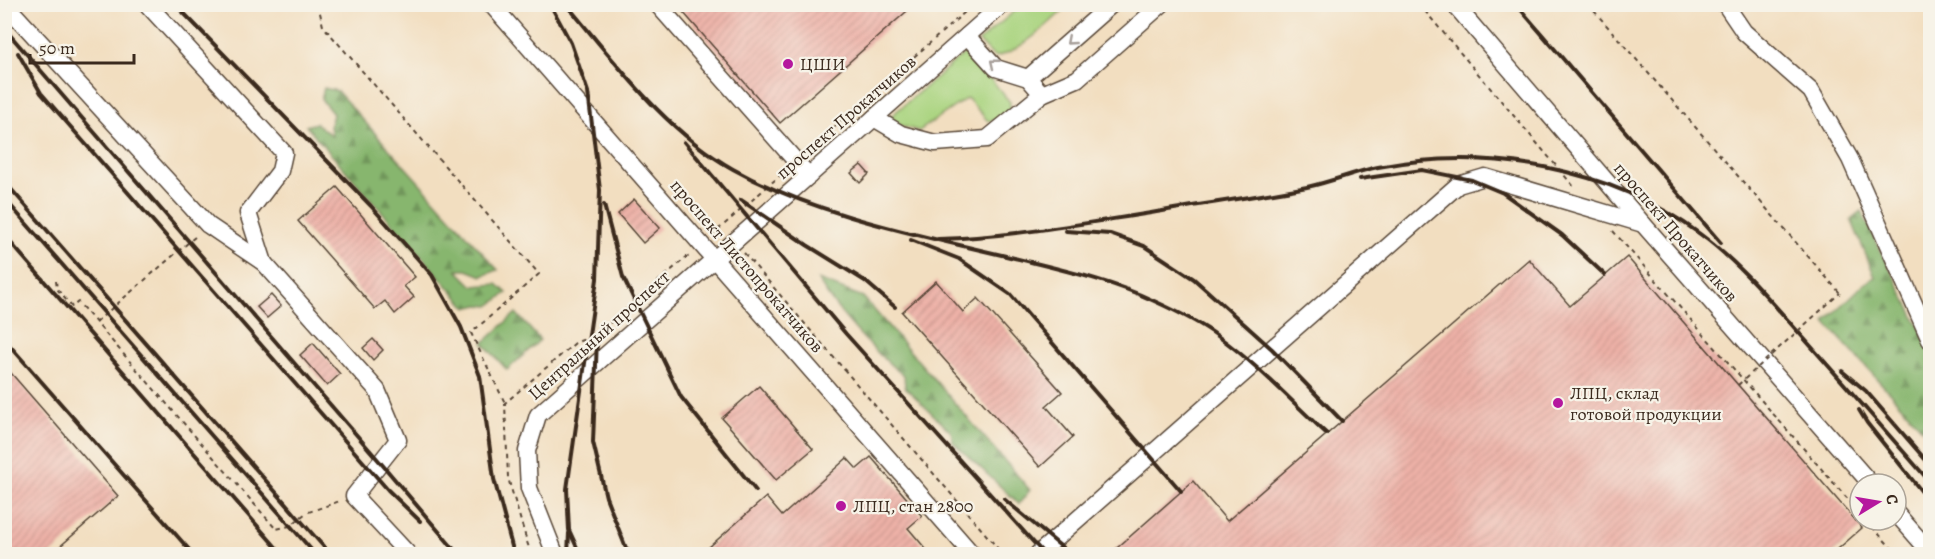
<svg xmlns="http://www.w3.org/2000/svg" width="1935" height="559" font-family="Alegreya,serif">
  <defs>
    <pattern id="forest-firs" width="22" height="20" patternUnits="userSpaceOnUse" patternTransform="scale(1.5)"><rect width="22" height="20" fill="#87b66e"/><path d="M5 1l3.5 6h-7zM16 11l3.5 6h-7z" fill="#70945a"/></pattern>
    <pattern id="building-hatch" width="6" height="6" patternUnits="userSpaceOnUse" patternTransform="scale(1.5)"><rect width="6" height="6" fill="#edb1a7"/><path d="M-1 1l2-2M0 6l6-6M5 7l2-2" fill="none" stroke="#cc988f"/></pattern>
  </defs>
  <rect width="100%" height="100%" fill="#f7f3e8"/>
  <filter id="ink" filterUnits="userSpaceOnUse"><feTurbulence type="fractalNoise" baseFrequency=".0167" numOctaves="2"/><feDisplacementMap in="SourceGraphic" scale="12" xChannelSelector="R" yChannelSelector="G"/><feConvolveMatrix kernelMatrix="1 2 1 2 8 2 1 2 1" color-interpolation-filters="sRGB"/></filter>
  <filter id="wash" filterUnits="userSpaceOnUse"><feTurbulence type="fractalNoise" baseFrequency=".008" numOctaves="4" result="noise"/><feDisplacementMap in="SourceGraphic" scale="24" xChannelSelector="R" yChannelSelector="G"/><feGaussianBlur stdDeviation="1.35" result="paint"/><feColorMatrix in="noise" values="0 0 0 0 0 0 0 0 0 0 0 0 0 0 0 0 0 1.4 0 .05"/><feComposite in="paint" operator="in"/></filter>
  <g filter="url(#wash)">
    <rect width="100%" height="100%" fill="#f2dec0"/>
    <g fill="#aad480" stroke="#727f4f" stroke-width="1.5">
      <path d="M1022 5H1069C1050 22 1020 53 994 57L979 41Z"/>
      <polygon points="967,51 1010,102 1010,110 997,120 988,121 967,98 919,131 901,126 890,117"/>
    </g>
    <g fill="url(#forest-firs)" stroke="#617046" stroke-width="1.5">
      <polygon points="324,88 337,91 498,270 482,276 467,270 457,270 473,286 497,284 507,293 489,306 479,305 467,308 306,126 316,123 332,136 330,127 333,114 321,99"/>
      <polygon points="1861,211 1930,348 1930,437 1825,322 1864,284 1875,277 1851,219"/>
      <path d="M818 280 863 297 1030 490 1019 504 953 442 951 432 905 387 904 376C873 351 839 315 818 280Z"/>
      <polygon points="516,313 540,340 507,370 483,343"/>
    </g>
    <g id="blocks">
      <g fill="url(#building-hatch)">
        <polygon points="676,4 915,4 780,123"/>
        <polygon points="861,165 869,174 860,183 851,173"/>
        <polygon points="337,187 415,277 404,286 414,297 395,314 385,301 375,309 298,221"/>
        <polygon points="634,199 660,228 643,243 618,214"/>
        <polygon points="1627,257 1862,528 1831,555 1109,555 1193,481 1227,521 1529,259 1570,306"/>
        <polygon points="936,281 963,312 978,298 1062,392 1046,406 1073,437 1040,467 902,312"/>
        <polygon points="271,295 281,306 267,318 257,307"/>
        <polygon points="373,339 383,350 373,360 363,348"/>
        <polygon points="313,343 340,374 327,386 300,355"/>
        <polygon points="4,365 118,496 50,555 12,555 4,546"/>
        <polygon points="759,386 813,449 776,480 722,418"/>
        <polygon points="871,457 922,516 908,528 931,555 700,555 766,497 782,516 847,458 857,469"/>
      </g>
    </g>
  </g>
  <g filter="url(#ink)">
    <use href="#blocks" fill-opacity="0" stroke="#564536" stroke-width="1.5"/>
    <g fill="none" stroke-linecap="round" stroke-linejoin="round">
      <defs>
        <g id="minor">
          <polyline points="5,4 208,225 264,263"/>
          <polyline points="147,4 284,153 280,171 248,213 264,263 377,390 398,440 354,496 408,554"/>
          <polyline points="491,4 972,554"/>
          <polyline points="657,4 809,176"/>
          <polyline points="1454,4 1643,224 1871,484"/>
          <polyline points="1725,4 1744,32 1811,91 1850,159 1930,340"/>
          <polyline points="1028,78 1112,4"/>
          <polyline points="1042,94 1077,79 1162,4"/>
          <polyline points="874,118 901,134 935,143 987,139 1042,94 1028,78 996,68 967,36"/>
          <polyline points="1896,513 1930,552"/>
          <polyline points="555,554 529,488 527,451 538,415 1003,4"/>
          <polyline points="1038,554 1458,185 1485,177 1643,224"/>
        </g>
      </defs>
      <use href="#minor" stroke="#564536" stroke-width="19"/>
      <g stroke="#564536" stroke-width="2" stroke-dasharray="4.5 4.5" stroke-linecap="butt">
        <polyline points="318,4 323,26 539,274 471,333 505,403"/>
        <polyline points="1419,4 1575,188"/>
        <polyline points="1588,4 1840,293"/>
        <polyline points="806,152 974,4"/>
        <polyline points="1613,231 1860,513"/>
        <polyline points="711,236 784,172"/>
        <polyline points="744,253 995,545 1002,554"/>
        <polyline points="56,281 57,289 72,307 78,302 276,529 290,526 306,513 340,501"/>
        <polyline points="96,322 196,236"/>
        <polyline points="1866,520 1897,554"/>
        <polyline points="533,554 528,545 508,478 505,403 575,343 597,334 689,255"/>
      </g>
      <use href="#minor" stroke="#fff" stroke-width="16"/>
      <g stroke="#3b2a1e" stroke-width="4">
        <polyline points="175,4 371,206 432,275 461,327 480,376 494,479 514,554"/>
        <polyline points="550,4 571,43 588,92 600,190 597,279 567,489 569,530 580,554"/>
        <path d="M566 4C616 63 665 131 733 169 820 218 934 238 1031 262 1071 272 1114 282 1152 300 1172 309 1202 324 1219 337 1258 365 1292 402 1327 434"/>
        <polyline points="1516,4 1721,243"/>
        <polyline points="4,28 380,462 458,554"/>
        <polyline points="18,53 41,93 388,490 420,521"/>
        <polyline points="684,142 846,334 1044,554"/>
        <polyline points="1360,179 1422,170 1472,180 1503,193 1562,235 1605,275"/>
        <polyline points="4,181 330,554"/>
        <polyline points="4,198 315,554"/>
        <polyline points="741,200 807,245 865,281 895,307"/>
        <polyline points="604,205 623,277 681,397 756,491"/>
        <polyline points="1066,231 1110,234 1144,246 1194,279 1272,349 1342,421"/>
        <polyline points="4,235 282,554"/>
        <path d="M938 239C1010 237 1080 224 1151 213 1203 204 1255 197 1307 187 1331 182 1354 172 1378 167 1488 146 1610 167 1700 234 1738 262 1769 299 1800 334 1844 383 1887 433 1930 482"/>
        <polyline points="911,240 959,259 1010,294 1181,491"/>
        <polyline points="4,339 193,554"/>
        <polyline points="597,339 593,442 606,497 626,548 631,554"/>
        <polyline points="1842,371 1866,391 1930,465"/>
        <polyline points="1859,410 1867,423 1930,502"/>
        <polyline points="1004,499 1070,554"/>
        <polyline points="568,554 569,533"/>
      </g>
      <polyline stroke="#564536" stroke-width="2" stroke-dasharray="4.5 4.5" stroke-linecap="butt" points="1738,385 1840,293"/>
    </g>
    <defs><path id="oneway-chevron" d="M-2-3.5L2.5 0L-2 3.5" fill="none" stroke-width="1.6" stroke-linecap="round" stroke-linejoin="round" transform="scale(1.5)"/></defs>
    <g stroke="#a79f9a">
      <use href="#oneway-chevron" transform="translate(1070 41) rotate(139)"/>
      <use href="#oneway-chevron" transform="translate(994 63) rotate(-141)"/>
    </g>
  </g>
  <g fill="#b5179e" stroke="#f7f3e8" stroke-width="2">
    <circle cx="788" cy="64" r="6"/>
    <circle cx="1558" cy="403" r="6"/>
    <circle cx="841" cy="506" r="6"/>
  </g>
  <g text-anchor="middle" stroke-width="4.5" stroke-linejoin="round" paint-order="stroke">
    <g font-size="18" fill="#3b2a1e" stroke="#f7f3e8" text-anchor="start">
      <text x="800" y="70">ЦШИ</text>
      <text x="1570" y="399">ЛПЦ, склад<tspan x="1570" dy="21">готовой продукции</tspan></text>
      <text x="853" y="512">ЛПЦ, стан 2800</text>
    </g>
    <g font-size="18" fill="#3b2a1e" stroke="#f7f3e8">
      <text transform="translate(846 117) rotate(-41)" y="6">проспект Прокатчиков</text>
      <text transform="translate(1676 232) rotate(49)" y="6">проспект Прокатчиков</text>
      <text transform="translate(747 266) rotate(49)" y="6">проспект Листопрокатчиков</text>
      <text transform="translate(599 335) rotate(-42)" y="6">Центральный проспект</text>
    </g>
  </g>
  <rect width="1935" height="559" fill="none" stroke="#f7f3e8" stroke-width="24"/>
  <g transform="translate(1878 502) rotate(79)"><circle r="28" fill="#f7f3e8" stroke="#aca397" stroke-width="1.5"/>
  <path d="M0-4.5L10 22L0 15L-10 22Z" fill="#b5179e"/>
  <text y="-9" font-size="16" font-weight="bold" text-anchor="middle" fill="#3b2a1e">С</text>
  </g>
  <path d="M30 54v9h104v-9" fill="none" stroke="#3b2a1e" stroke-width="3"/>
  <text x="39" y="54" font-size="18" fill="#3b2a1e" stroke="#f7f3e8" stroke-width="4.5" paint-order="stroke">50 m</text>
</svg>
